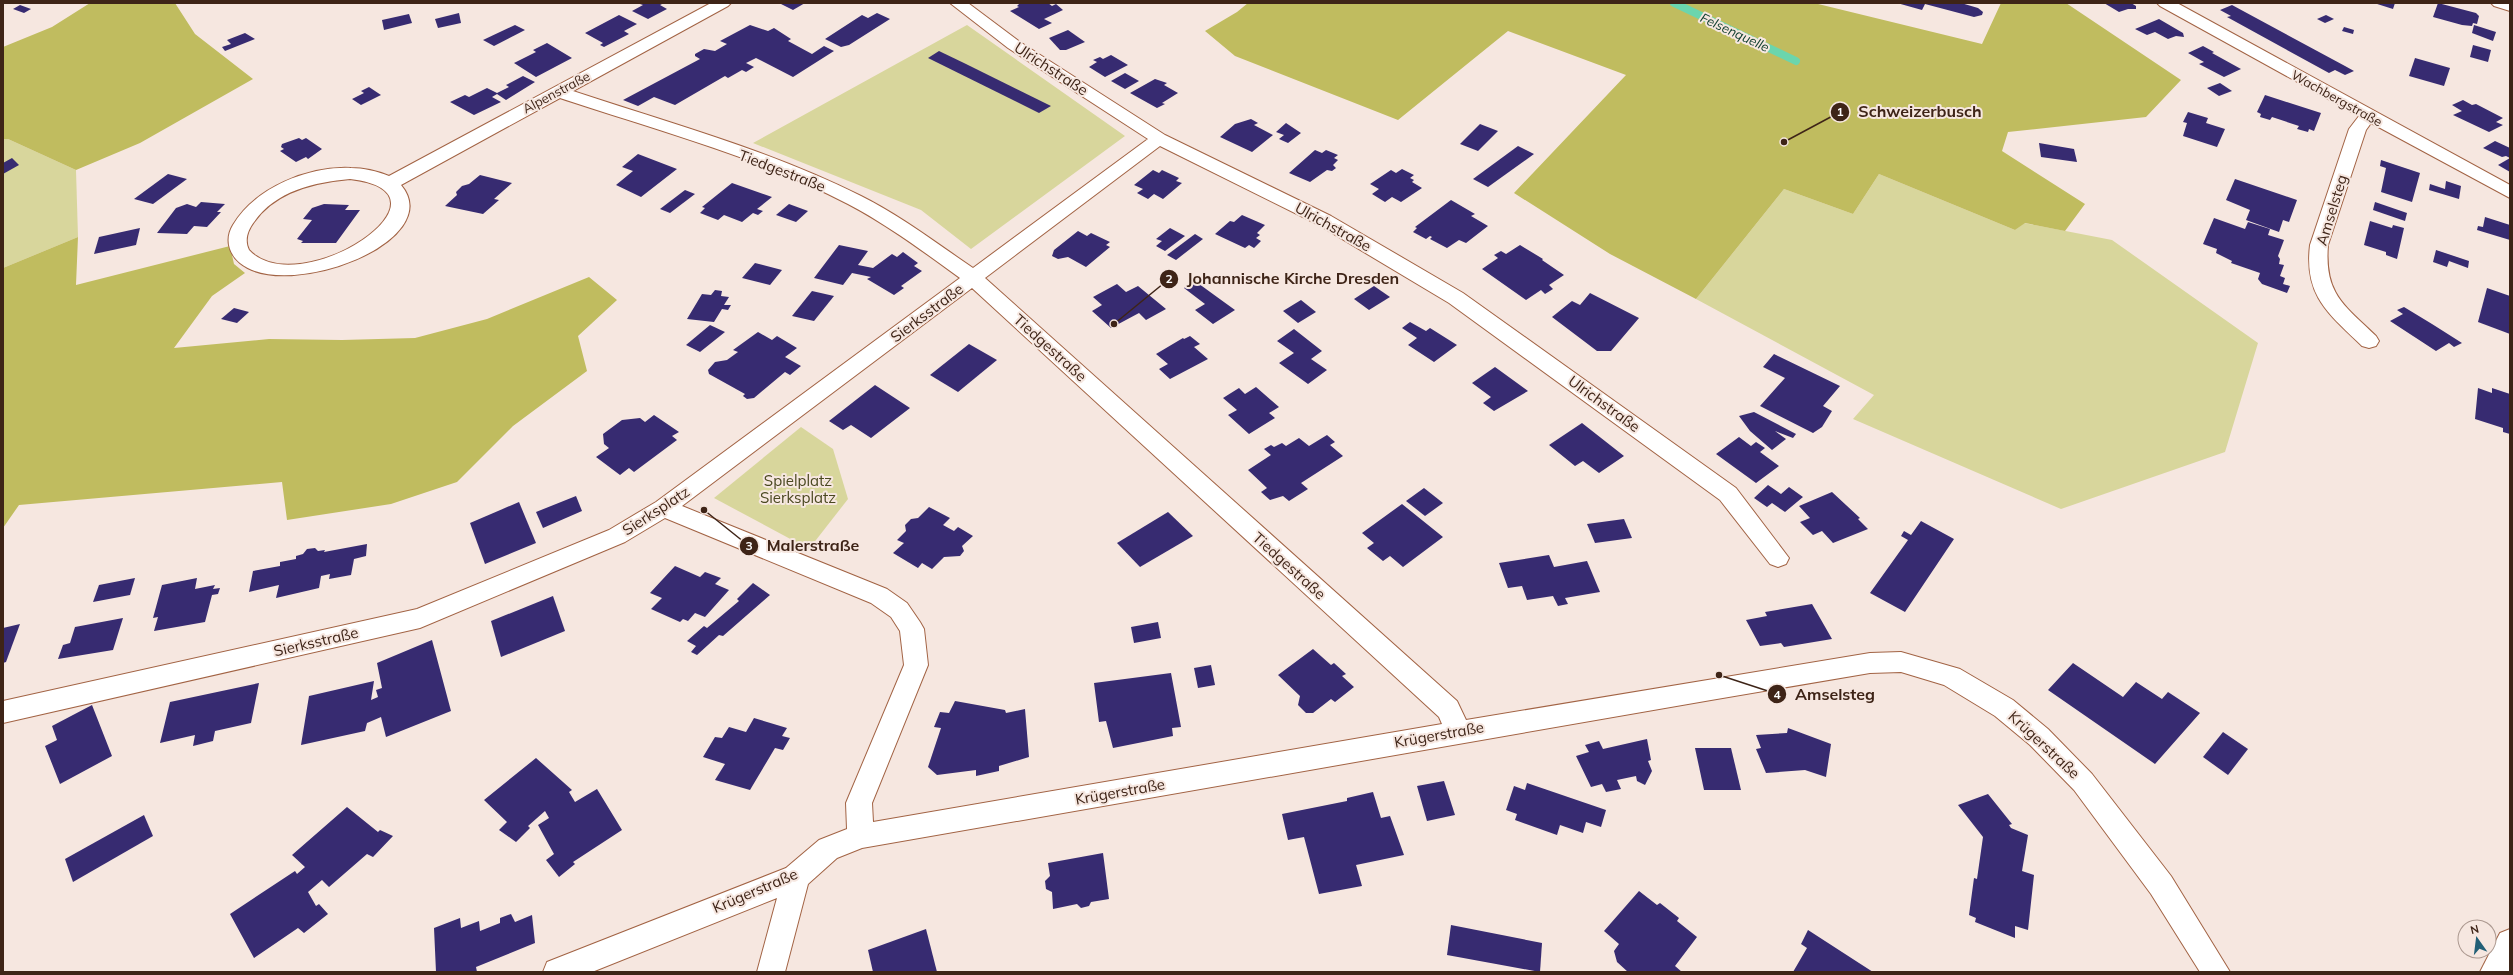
<svg xmlns="http://www.w3.org/2000/svg" width="2513" height="975" font-family="Mulish,sans-serif">
  <rect width="100%" height="100%" fill="#f6e7e0"/>
  <g fill="#d8d69c">
    <polygon points="967,25 1125,136 971,249 921,210 753,143"/>
    <polygon points="3,139 8,139 76,170 78,237 3,268"/>
    <polygon points="1879,174 2015,230 2024,223 2112,240 2258,343 2225,452 2061,509 1853,419 1874,395 1696,299 1784,189 1853,214"/>
    <polygon points="801,427 833,449 848,499 809,549 714,498"/>
  </g>
  <g fill="#c0bc5f">
    <polygon points="90,3 175,3 195,34 253,79 140,143 76,170 8,139 3,139 3,47 52,27"/>
    <polygon points="1248,3 1814,3 1982,44 2001,3 2066,3 2181,80 2146,117 2008,132 2002,151 2085,204 2065,231 2025,223 2015,230 1879,174 1853,214 1784,189 1696,299 1610,254 1514,193 1626,75 1508,31 1398,120 1235,56 1205,31 1237,12"/>
    <polygon points="78,237 76,285 230,246 234,264 245,273 212,296 174,348 269,339 342,340 415,338 487,319 589,277 617,300 578,336 587,371 513,426 457,482 391,504 287,520 282,482 19,505 3,528 3,268"/>
  </g>
  <g fill="none" stroke-linecap="round" stroke-linejoin="round">
    <polyline stroke="#6bd5ad" stroke-width="8" points="1674,3 1796,61"/>
  </g>
  <g fill="#372b71">
    <polygon points="642,3 664,3 660,5 667,9 648,19 632,11 643,5 640,4"/>
    <polygon points="779,3 805,3 793,10"/>
    <polygon points="1020,3 1048,3 1052,6 1056,4 1063,10 1044,19 1052,23 1039,29 1010,11 1019,7 1017,6"/>
    <polygon points="1897,3 1961,3 1978,8 1983,12 1982,15 1974,17 1925,4 1922,10"/>
    <polygon points="2104,3 2131,3 2136,6 2136,9 2128,9 2119,12"/>
    <polygon points="2374,3 2395,3 2393,9"/>
    <polygon points="2438,3 2476,13 2479,16 2477,24 2473,23 2472,26 2462,25 2433,17"/>
    <polygon points="20,5 31,9 24,13 13,9"/>
    <polygon points="2232,5 2345,66 2354,71 2345,75 2335,70 2329,73 2227,17 2231,16 2220,10"/>
    <polygon points="459,13 461,23 438,28 435,19"/>
    <polygon points="877,13 890,19 849,45 841,47 825,39 862,15 868,18"/>
    <polygon points="409,14 412,23 384,30 382,20"/>
    <polygon points="619,15 637,24 624,31 629,34 604,47 600,45 603,43 585,33"/>
    <polygon points="2326,15 2334,19 2325,23 2317,19"/>
    <polygon points="2159,19 2183,33 2184,37 2176,36 2168,39 2155,32 2147,35 2135,29"/>
    <polygon points="515,25 525,30 494,46 483,40"/>
    <polygon points="750,25 768,31 774,28 791,39 788,41 812,54 824,46 834,51 793,77 756,58 746,63 754,67 746,72 742,70 728,78 725,76 675,105 654,97 638,106 623,100 700,59 695,56 695,54 704,49 715,51 727,44 720,41"/>
    <polygon points="2474,25 2496,32 2493,41 2472,33"/>
    <polygon points="2344,27 2354,30 2353,34 2342,31"/>
    <polygon points="1068,30 1085,42 1066,50 1060,50 1049,38"/>
    <polygon points="245,33 255,39 225,51 222,47 231,44 227,40"/>
    <polygon points="547,43 572,58 536,77 514,63 536,52 533,50"/>
    <polygon points="2473,45 2491,50 2488,62 2470,57"/>
    <polygon points="2203,46 2214,52 2212,53 2241,69 2224,77 2199,64 2204,62 2188,53"/>
    <polygon points="939,51 966,64 1051,106 1039,113 928,58"/>
    <polygon points="1111,55 1128,65 1105,77 1089,67 1097,62 1093,60 1100,57 1103,59"/>
    <polygon points="2415,58 2450,68 2444,86 2409,76"/>
    <polygon points="1125,73 1139,81 1125,89 1111,81"/>
    <polygon points="523,76 535,82 506,100 497,94 492,97 501,102 474,115 450,102 465,95 469,97 487,88 497,93 509,87 506,85"/>
    <polygon points="1155,79 1167,83 1164,85 1178,93 1162,103 1165,104 1157,108 1130,93"/>
    <polygon points="2220,83 2232,91 2219,96 2207,88"/>
    <polygon points="369,87 381,95 361,105 352,99 364,93 361,91"/>
    <polygon points="2265,95 2321,113 2314,131 2309,129 2308,132 2297,129 2299,126 2272,117 2270,120 2260,117 2261,114 2257,112"/>
    <polygon points="2463,100 2472,105 2476,104 2503,118 2496,122 2503,125 2489,132 2453,115 2462,111 2452,105"/>
    <polygon points="2188,112 2208,118 2206,123 2225,129 2217,147 2183,136 2187,123 2183,122"/>
    <polygon points="1251,119 1258,123 1254,125 1273,135 1252,152 1220,137 1235,124"/>
    <polygon points="1286,123 1301,133 1288,143 1279,139 1284,135 1276,132"/>
    <polygon points="1480,124 1498,131 1478,151 1460,144"/>
    <polygon points="299,138 302,140 306,138 322,149 308,159 306,157 296,162 280,151 284,149 281,147 282,144"/>
    <polygon points="2495,141 2510,148 2510,158 2506,156 2502,157 2483,148"/>
    <polygon points="2039,143 2074,149 2077,162 2041,157"/>
    <polygon points="1518,146 1534,154 1488,187 1473,179"/>
    <polygon points="1315,150 1322,153 1326,150 1338,155 1334,158 1338,160 1333,165 1336,168 1332,171 1327,170 1310,182 1289,173"/>
    <polygon points="638,154 677,169 641,197 616,185 633,171 622,167"/>
    <polygon points="12,158 19,165 3,174 3,163"/>
    <polygon points="2510,158 2510,172 2498,165"/>
    <polygon points="2381,160 2420,173 2412,202 2381,192 2386,168 2380,166"/>
    <polygon points="1402,169 1414,175 1410,178 1414,180 1412,182 1422,188 1401,202 1392,197 1385,202 1372,194 1379,189 1370,184 1391,170 1396,173"/>
    <polygon points="1153,170 1159,173 1162,170 1179,178 1176,181 1182,183 1163,199 1154,194 1148,199 1137,193 1143,189 1134,185"/>
    <polygon points="168,174 187,179 153,204 134,199"/>
    <polygon points="480,175 512,183 494,199 499,200 483,214 445,206 457,195 456,192 462,186 469,184"/>
    <polygon points="2235,179 2297,200 2289,222 2283,220 2279,232 2246,220 2250,210 2226,200"/>
    <polygon points="2446,181 2461,186 2459,199 2429,190 2430,184 2445,189"/>
    <polygon points="732,183 772,197 757,209 763,211 758,215 753,213 742,222 724,215 718,220 700,213 705,208 702,207"/>
    <polygon points="685,190 695,194 670,213 660,209"/>
    <polygon points="1451,200 1475,214 1471,216 1488,226 1466,243 1459,240 1447,248 1430,239 1432,237 1430,236 1426,239 1413,232 1417,228 1415,227"/>
    <polygon points="201,202 225,204 217,212 221,212 207,227 194,226 187,234 157,233 176,208 187,204 196,207"/>
    <polygon points="2375,202 2407,213 2405,221 2373,210"/>
    <polygon points="324,204 349,205 345,210 360,210 336,243 301,243 303,241 297,239 312,220 303,219 312,208"/>
    <polygon points="789,204 808,211 796,222 776,215"/>
    <polygon points="1242,215 1265,225 1257,233 1260,235 1256,238 1261,241 1254,248 1249,245 1245,248 1215,234 1230,221 1234,222"/>
    <polygon points="2485,217 2510,225 2510,240 2477,230 2478,226 2483,227"/>
    <polygon points="2214,218 2245,229 2248,222 2270,229 2268,235 2284,240 2278,256 2280,259 2279,264 2284,265 2280,276 2285,278 2283,284 2290,286 2287,293 2262,284 2258,279 2260,273 2231,263 2232,261 2216,253 2217,249 2203,244"/>
    <polygon points="2370,221 2392,228 2393,225 2404,228 2397,259 2386,255 2386,252 2364,245"/>
    <polygon points="140,228 136,245 94,254 99,237"/>
    <polygon points="1170,228 1185,236 1165,251 1156,246 1162,241 1156,239"/>
    <polygon points="1078,231 1087,236 1091,233 1110,242 1106,245 1110,247 1086,267 1068,257 1058,259 1052,256 1054,250"/>
    <polygon points="1195,234 1203,239 1176,260 1167,255"/>
    <polygon points="839,245 868,251 858,265 873,268 892,254 897,257 903,252 918,263 914,266 922,271 901,286 904,288 894,295 867,279 871,277 852,273 843,285 814,278"/>
    <polygon points="1520,245 1543,259 1542,260 1564,275 1549,285 1553,289 1545,294 1541,290 1526,300 1482,269 1498,258 1494,255 1501,251 1506,254"/>
    <polygon points="2436,250 2469,261 2468,268 2449,261 2447,267 2433,262"/>
    <polygon points="755,263 782,270 770,285 742,278"/>
    <polygon points="1195,281 1217,297 1235,310 1213,324 1195,310 1205,304 1184,288"/>
    <polygon points="1117,284 1126,292 1138,286 1166,309 1146,320 1139,313 1111,328 1092,311 1102,305 1093,297"/>
    <polygon points="1374,286 1390,297 1369,310 1354,299"/>
    <polygon points="2487,288 2510,296 2510,334 2478,322"/>
    <polygon points="715,290 722,291 721,296 729,297 724,305 731,305 728,310 722,309 714,322 687,319 702,294 711,295"/>
    <polygon points="812,291 834,296 814,321 792,316"/>
    <polygon points="1590,293 1639,318 1611,351 1597,351 1552,317 1572,301 1580,305"/>
    <polygon points="1301,300 1316,312 1298,323 1283,311"/>
    <polygon points="2404,307 2432,324 2462,343 2454,347 2449,343 2436,351 2390,321 2403,314 2397,310"/>
    <polygon points="234,308 249,312 237,323 221,319"/>
    <polygon points="1410,322 1426,331 1430,328 1457,345 1434,362 1408,345 1417,338 1402,328"/>
    <polygon points="710,325 725,332 700,352 686,345"/>
    <polygon points="1294,329 1322,351 1311,359 1327,370 1308,384 1279,363 1294,353 1277,341"/>
    <polygon points="758,332 772,340 777,336 797,348 785,357 801,366 790,375 785,372 754,398 747,399 743,396 745,394 709,374 708,370 715,362 727,360 738,352 733,350"/>
    <polygon points="1190,336 1200,344 1194,347 1208,359 1170,379 1159,369 1168,364 1156,354 1183,338 1184,339"/>
    <polygon points="969,344 997,360 958,392 930,375"/>
    <polygon points="1774,354 1840,386 1823,406 1832,411 1822,427 1813,433 1760,406 1785,378 1763,367"/>
    <polygon points="1495,367 1528,391 1494,411 1483,403 1491,397 1472,383"/>
    <polygon points="875,385 910,408 871,438 851,425 843,430 829,421"/>
    <polygon points="1256,387 1279,407 1269,413 1275,418 1249,434 1228,415 1237,410 1223,398 1239,388 1245,394"/>
    <polygon points="2478,388 2492,393 2492,388 2510,394 2510,434 2503,432 2503,428 2475,419"/>
    <polygon points="1754,412 1796,434 1793,438 1775,431 1786,439 1772,450 1750,431 1739,416"/>
    <polygon points="654,415 679,432 672,436 677,440 634,472 629,468 620,475 596,457 609,448 604,444 603,434 622,420 640,418 645,422"/>
    <polygon points="1582,423 1624,456 1599,473 1583,461 1575,466 1549,445"/>
    <polygon points="1327,435 1335,442 1330,445 1343,456 1301,483 1308,489 1289,501 1283,496 1270,500 1261,492 1267,488 1248,470 1271,455 1264,449 1271,445 1274,447 1282,443 1286,446 1299,438 1309,446"/>
    <polygon points="1739,437 1751,446 1756,442 1765,448 1760,452 1779,466 1756,483 1716,454"/>
    <polygon points="1768,485 1781,494 1789,487 1803,497 1785,512 1772,503 1767,507 1754,498"/>
    <polygon points="1424,488 1443,503 1425,516 1406,501"/>
    <polygon points="1832,492 1860,518 1858,519 1868,529 1833,543 1822,531 1813,535 1800,522 1810,518 1799,506"/>
    <polygon points="576,496 582,511 543,528 536,512"/>
    <polygon points="519,502 536,543 485,564 470,523"/>
    <polygon points="1402,504 1443,537 1403,567 1390,556 1383,561 1367,548 1374,543 1362,533"/>
    <polygon points="929,507 950,518 943,525 954,531 958,527 973,536 962,546 964,551 960,556 944,557 932,569 922,563 918,568 893,553 904,543 897,540 906,531 905,525 911,519 918,518"/>
    <polygon points="1168,512 1193,536 1140,567 1117,543"/>
    <polygon points="1624,519 1632,538 1595,543 1587,524"/>
    <polygon points="1921,521 1954,539 1905,612 1870,593 1908,540 1901,536 1904,531 1911,535"/>
    <polygon points="367,544 366,556 354,559 351,575 329,579 330,574 321,576 319,588 276,598 279,585 249,592 253,571 280,566 280,562 296,559 296,556 303,554 307,549 315,548 318,551 325,550 324,552"/>
    <polygon points="1549,555 1554,567 1587,561 1600,592 1565,598 1568,604 1558,606 1553,596 1527,600 1522,586 1508,588 1499,563"/>
    <polygon points="675,566 700,577 705,572 721,578 715,584 729,590 705,617 695,613 688,621 683,619 680,622 651,609 662,598 650,593"/>
    <polygon points="135,578 130,595 93,602 99,585"/>
    <polygon points="197,578 195,589 215,585 213,589 220,588 218,594 212,595 205,622 154,631 158,617 153,618 162,585"/>
    <polygon points="753,583 770,595 723,636 719,635 697,655 691,652 696,646 687,641 704,626 707,628 739,601 737,599"/>
    <polygon points="553,596 565,631 501,657 491,621"/>
    <polygon points="1812,604 1832,639 1784,647 1781,643 1760,646 1746,620 1767,616 1765,612"/>
    <polygon points="123,618 113,650 58,659 63,645 70,643 75,627"/>
    <polygon points="1158,622 1161,638 1134,643 1131,627"/>
    <polygon points="20,624 6,662 3,663 3,628"/>
    <polygon points="432,640 451,711 386,737 381,717 367,723 365,731 301,745 309,696 374,681 371,700 378,697 376,690 382,688 377,663"/>
    <polygon points="1313,649 1331,665 1334,663 1346,674 1342,676 1354,687 1335,702 1331,699 1313,713 1306,713 1298,705 1300,696 1278,675"/>
    <polygon points="2073,663 2123,697 2136,682 2162,699 2168,692 2200,713 2155,764 2048,690"/>
    <polygon points="1211,665 1215,685 1198,688 1194,668"/>
    <polygon points="1171,673 1181,727 1172,728 1173,736 1113,748 1106,721 1099,722 1094,683"/>
    <polygon points="259,683 251,723 215,731 213,741 193,746 195,735 160,743 170,702"/>
    <polygon points="955,701 1005,710 1006,713 1025,709 1029,757 999,766 999,771 976,776 976,770 937,775 928,767 941,728 934,727 940,712 949,713"/>
    <polygon points="92,705 112,756 60,784 45,746 57,740 52,726"/>
    <polygon points="754,718 787,728 782,736 790,738 783,750 775,748 750,790 715,780 725,764 703,757 715,737 722,738 729,727 746,732"/>
    <polygon points="1788,728 1831,744 1826,777 1805,770 1766,773 1756,749 1761,748 1756,735 1787,733"/>
    <polygon points="2223,732 2248,749 2228,775 2203,757"/>
    <polygon points="1647,739 1651,760 1648,761 1652,771 1645,785 1637,781 1636,776 1617,780 1621,789 1606,792 1602,784 1591,787 1576,756 1589,752 1585,745 1599,741 1603,749"/>
    <polygon points="1695,748 1731,748 1741,790 1704,790"/>
    <polygon points="536,758 572,790 569,792 575,802 597,789 622,830 573,862 575,864 559,877 546,860 554,854 538,825 549,818 545,811 528,826 530,828 516,842 499,830 507,822 484,800"/>
    <polygon points="1444,781 1455,815 1427,821 1417,786"/>
    <polygon points="1527,783 1606,810 1601,827 1586,822 1583,833 1560,825 1557,835 1515,820 1517,814 1506,810 1514,786 1525,790"/>
    <polygon points="1373,792 1381,818 1390,816 1404,855 1356,865 1362,886 1319,894 1304,837 1288,840 1282,814 1347,801 1347,798"/>
    <polygon points="1988,794 2012,824 2009,825 2011,828 2028,835 2022,871 2034,875 2028,930 2015,926 2015,938 1975,922 1976,918 1969,915 1974,878 1977,879 1983,837 1958,805"/>
    <polygon points="347,807 378,832 380,830 393,836 373,857 367,854 329,887 322,880 308,892 316,906 319,904 328,914 304,933 298,928 254,958 230,914 295,871 297,874 305,867 292,855"/>
    <polygon points="144,815 153,836 73,882 65,859"/>
    <polygon points="1103,853 1109,899 1091,902 1089,906 1081,908 1077,904 1053,909 1052,892 1046,889 1045,881 1050,876 1048,863"/>
    <polygon points="1639,891 1657,905 1660,903 1679,918 1677,921 1697,937 1675,966 1682,972 1628,972 1617,962 1614,951 1619,944 1604,931"/>
    <polygon points="511,914 515,922 532,915 535,943 476,967 477,972 436,972 434,928 460,918 461,928 479,921 480,931 500,923 500,918"/>
    <polygon points="1451,925 1542,943 1540,972 1447,955"/>
    <polygon points="926,929 937,972 873,972 868,950"/>
    <polygon points="1808,930 1859,963 1873,972 1793,972 1807,948 1801,944"/>
  </g>
  <g fill="none" stroke-linecap="round" stroke-linejoin="round">
    <defs>
      <g id="street">
        <path d="M711 3H731L728 6 573 91C669 123 770 150 861 196 901 216 936 243 973 268L1148 139 1008 48 950 3H968L1020 42 1165 135 1331 216 1463 293 1736 488 1789 558 1786 564 1778 567 1770 564 1720 500 1449 303 1317 224 1160 146 985 278 1457 701 1466 720 1870 653 1901 652 1960 669 2013 700 2048 729 2092 774 2171 876 2230 972H2200L2151 894 2074 790 2030 745 1995 716 1944 685 1901 672 1870 673 1711 700 862 848 837 858 808 884 785 972H757L777 898 592 972H543L547 962 786 868 819 840 847 829 846 803 904 665 900 631 891 617 871 603 665 518 625 542 420 628 3 723V701L417 609 609 530 656 502 960 278C924 252 888 225 848 204 758 157 656 130 560 98L401 185C448 241 287 302 240 263 228 253 225 238 233 225 255 188 308 166 351 168 363 168 377 171 389 176ZM350 179C468 193 299 304 249 250 244 240 248 230 254 222 275 191 315 182 350 179ZM972 288 1439 717 1442 724 873 822 872 803 928 665 924 629 920 622 907 603 887 589 682 506Z"/>
        <path d="M2157 3H2177L2510 185V198L2371 123 2366 130 2328 245C2324 294 2344 305 2376 336L2379 341 2376 346 2369 348 2362 346C2328 313 2304 296 2310 245L2349 129 2359 116 2160 6Z"/>
        <polygon points="2491,3 2510,3 2510,11 2494,6"/>
        <polygon points="2510,929 2509,972 2480,972 2500,933"/>
      </g>
    </defs>
    <use href="#street" stroke="#a26344" stroke-width="2"/>
    <use href="#street" fill="#fff" fill-rule="evenodd"/>
  </g>
  <g text-anchor="middle" stroke-width="4" stroke-linejoin="round" paint-order="stroke">
    <g font-size="13" font-style="italic" fill="#0a3b2b" stroke="#f6e7e0">
      <text transform="translate(1735 32) rotate(25)" y="5">Felsenquelle</text>
    </g>
    <g font-size="13" fill="#3e2417" stroke="#f6e7e0">
      <text transform="translate(556 92) rotate(-28)" y="5">Alpenstraße</text>
      <text transform="translate(2337 98) rotate(29)" y="5">Wachbergstraße</text>
    </g>
    <g font-size="15" fill="#3e2417" stroke="#f6e7e0">
      <text transform="translate(1051 69) rotate(33)" y="5">Ulrichstraße</text>
      <text transform="translate(782 171) rotate(21)" y="5">Tiedgestraße</text>
      <text transform="translate(2332 210) rotate(-73)" y="5">Amselsteg</text>
      <text transform="translate(1333 227) rotate(29)" y="5">Ulrichstraße</text>
      <text transform="translate(927 313) rotate(-37)" y="5">Sierksstraße</text>
      <text transform="translate(1050 348) rotate(42)" y="5">Tiedgestraße</text>
      <text transform="translate(1604 404) rotate(36)" y="5">Ulrichstraße</text>
      <text transform="translate(656 511) rotate(-33)" y="5">Sierksplatz</text>
      <text transform="translate(1289 566) rotate(42)" y="5">Tiedgestraße</text>
      <text transform="translate(316 642) rotate(-13)" y="5">Sierksstraße</text>
      <text transform="translate(1439 735) rotate(-10)" y="5">Krügerstraße</text>
      <text transform="translate(2044 745) rotate(43)" y="5">Krügerstraße</text>
      <text transform="translate(1120 792) rotate(-10)" y="5">Krügerstraße</text>
      <text transform="translate(755 891) rotate(-23)" y="5">Krügerstraße</text>
    </g>
    <g font-size="15" fill="#4a4820" stroke="#f6e7e0">
      <text x="798" y="486">Spielplatz<tspan x="798" dy="17">Sierksplatz</tspan></text>
    </g>
  </g>
  <path fill="none" stroke="#3e2417" stroke-width="1.5" d="M1784 142L1840 112M1114 324L1169 279M704 510L749 546M1719 675L1777 694"/>
  <g fill="#3e2417" stroke="#f6e7e0" stroke-width="1.5">
    <circle cx="1784" cy="142" r="4"/>
    <circle cx="1114" cy="324" r="4"/>
    <circle cx="704" cy="510" r="4"/>
    <circle cx="1719" cy="675" r="4"/>
    <circle cx="1840" cy="112" r="10"/>
    <circle cx="1169" cy="279" r="10"/>
    <circle cx="749" cy="546" r="10"/>
    <circle cx="1777" cy="694" r="10"/>
  </g>
  <g font-size="12" text-anchor="middle" font-weight="bold" fill="#fff">
    <text x="1840" y="116">1</text>
    <text x="1169" y="283">2</text>
    <text x="749" y="550">3</text>
    <text x="1777" y="699">4</text>
  </g>
  <g font-size="16" text-anchor="middle" font-weight="bold" fill="#3e2417" stroke="#f6e7e0" stroke-width="4" stroke-linejoin="round" paint-order="stroke">
    <text x="1920" y="117">Schweizerbusch</text>
    <text x="1293" y="284">Johannische Kirche Dresden</text>
    <text x="813" y="551">Malerstraße</text>
    <text x="1835" y="700">Amselsteg</text>
  </g>
  <rect width="2513" height="975" fill="none" stroke="#3e2417" stroke-width="8"/>
  <g transform="translate(2477 939) rotate(346)"><circle r="19" fill="#f6e7e0" stroke="#ac9990"/>
  <path d="M0-3L7 15L0 10L-7 15Z" fill="#225f76"/>
  <text y="-6" font-size="11" font-weight="bold" text-anchor="middle" fill="#3e2417">N</text>
  </g>
</svg>
